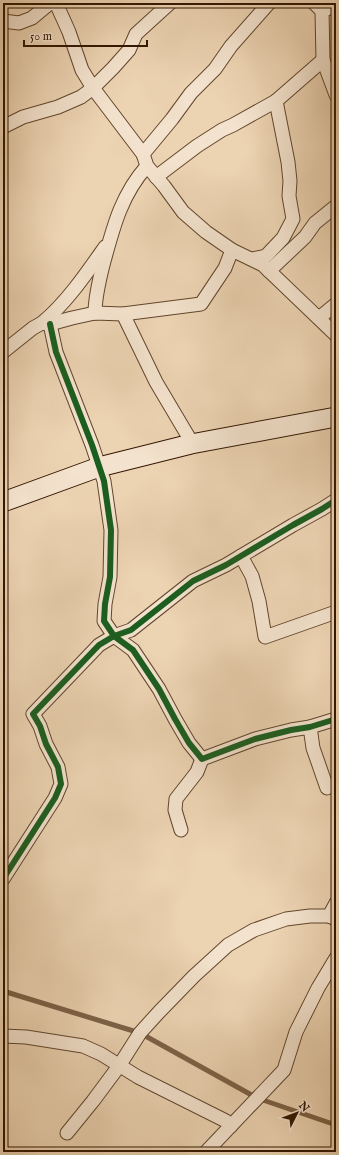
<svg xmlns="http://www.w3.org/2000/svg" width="339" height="1155" font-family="'IM FELL English',serif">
  <rect width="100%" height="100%" fill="#ecd3b2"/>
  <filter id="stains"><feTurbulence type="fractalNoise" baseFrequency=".005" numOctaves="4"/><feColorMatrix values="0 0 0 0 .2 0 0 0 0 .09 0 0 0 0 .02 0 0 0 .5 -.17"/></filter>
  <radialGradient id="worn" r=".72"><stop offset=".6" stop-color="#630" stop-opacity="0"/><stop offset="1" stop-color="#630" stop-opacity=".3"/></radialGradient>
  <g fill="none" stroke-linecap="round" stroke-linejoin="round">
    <polyline stroke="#7c6146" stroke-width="5" points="3,991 140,1033 257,1098 336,1125"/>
    <defs>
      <g id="street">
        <polyline points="56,3 69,32 82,70 93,88 143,154 147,166 164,186 183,212 206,232 232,250 263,265 336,335"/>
        <polyline points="314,3 322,11 323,60 336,95"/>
        <polyline points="322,11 336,5"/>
        <polyline points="3,21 19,23 32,18 50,3"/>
        <polyline points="3,127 23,117 58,107 81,97 93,88 113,68 129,50 136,34 170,3"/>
        <polyline points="143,154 172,119 191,93 215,69 231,46 269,3"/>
        <polyline points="156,177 197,146 222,130 233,125 276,101 323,60"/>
        <polyline points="252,259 266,256 283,238 293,219 289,196 290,181 288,162 276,101"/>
        <polyline points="269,271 305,237 315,223 336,206"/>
        <path d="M95 313C95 297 99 281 103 265 113 228 121 195 147 166"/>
        <polyline points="123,314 156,382 188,436 191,444"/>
        <polyline points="319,318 336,304"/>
        <path d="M42 323C67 302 86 274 105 247"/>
        <polyline points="50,324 56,352 92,445 104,481 111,530 110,577 105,604 104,621 114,636 133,650 159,689 175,719 189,743 202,759 255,739 291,730 310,727 336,719"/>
        <polyline points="3,352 33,328 42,323 50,324 72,318 95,313 123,314 201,304 225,268 232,250"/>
        <polyline points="241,556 252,576 259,601 265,637 336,612"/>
        <polyline points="310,727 313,748 327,788"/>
        <polyline points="181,830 175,810 176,799 197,772 202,759"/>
        <polyline points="3,879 55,798 61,784 58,767 46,744 40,726 33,714 99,645 114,636 131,630 193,581 226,565 293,525 322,509 336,500"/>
        <polyline points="329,916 336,903"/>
        <polyline points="3,1036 26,1037 83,1046 101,1054 138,1077 226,1121 231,1126"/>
        <polyline points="67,1133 93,1101 119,1066 140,1033 159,1012 194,976 228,945 254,930 286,919 310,916 329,916 336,919"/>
        <polyline points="206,1152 284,1070 296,1032 318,988 336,958"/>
      </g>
      <polyline id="secondary" points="3,502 99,467 191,444 336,417"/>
    </defs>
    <use href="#street" stroke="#61462c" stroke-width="15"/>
    <use href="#secondary" stroke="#331700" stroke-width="21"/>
    <use href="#street" stroke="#f3e2cd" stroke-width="13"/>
    <use href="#secondary" stroke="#f3e2cd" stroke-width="19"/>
    <defs>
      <g id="cycleway">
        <polyline points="50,324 56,352 92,445 104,481 111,530 110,577 105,604 104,621 114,636 133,650 159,689 175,719 189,743 202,759 255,739 291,730 310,727 336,719"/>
        <polyline points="3,879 55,798 61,784 58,767 46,744 40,726 33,714 99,645 114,636 131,630 193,581 226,565 293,525 322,509 336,500"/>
      </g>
    </defs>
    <use href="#cycleway" stroke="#f3e2cd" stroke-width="8"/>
    <use href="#cycleway" stroke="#1b5e20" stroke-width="6"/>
  </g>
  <rect width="339" height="1155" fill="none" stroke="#ecd3b2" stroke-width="16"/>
  <rect x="4" y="4" width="331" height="1147" fill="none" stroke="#331700" stroke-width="2"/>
  <rect x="8" y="8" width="323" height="1139" fill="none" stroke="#331700"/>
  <g transform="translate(297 1113) rotate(48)" stroke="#f3e2cd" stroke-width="3" paint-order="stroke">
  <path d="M0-3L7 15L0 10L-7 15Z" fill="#331700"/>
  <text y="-6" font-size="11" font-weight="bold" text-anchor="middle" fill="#331700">N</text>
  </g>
  <path d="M24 40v6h123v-6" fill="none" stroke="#331700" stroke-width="2"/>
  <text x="30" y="40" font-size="12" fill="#331700" stroke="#f3e2cd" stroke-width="3" paint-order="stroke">50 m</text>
  <rect width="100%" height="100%" filter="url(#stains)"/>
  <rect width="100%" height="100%" fill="url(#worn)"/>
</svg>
